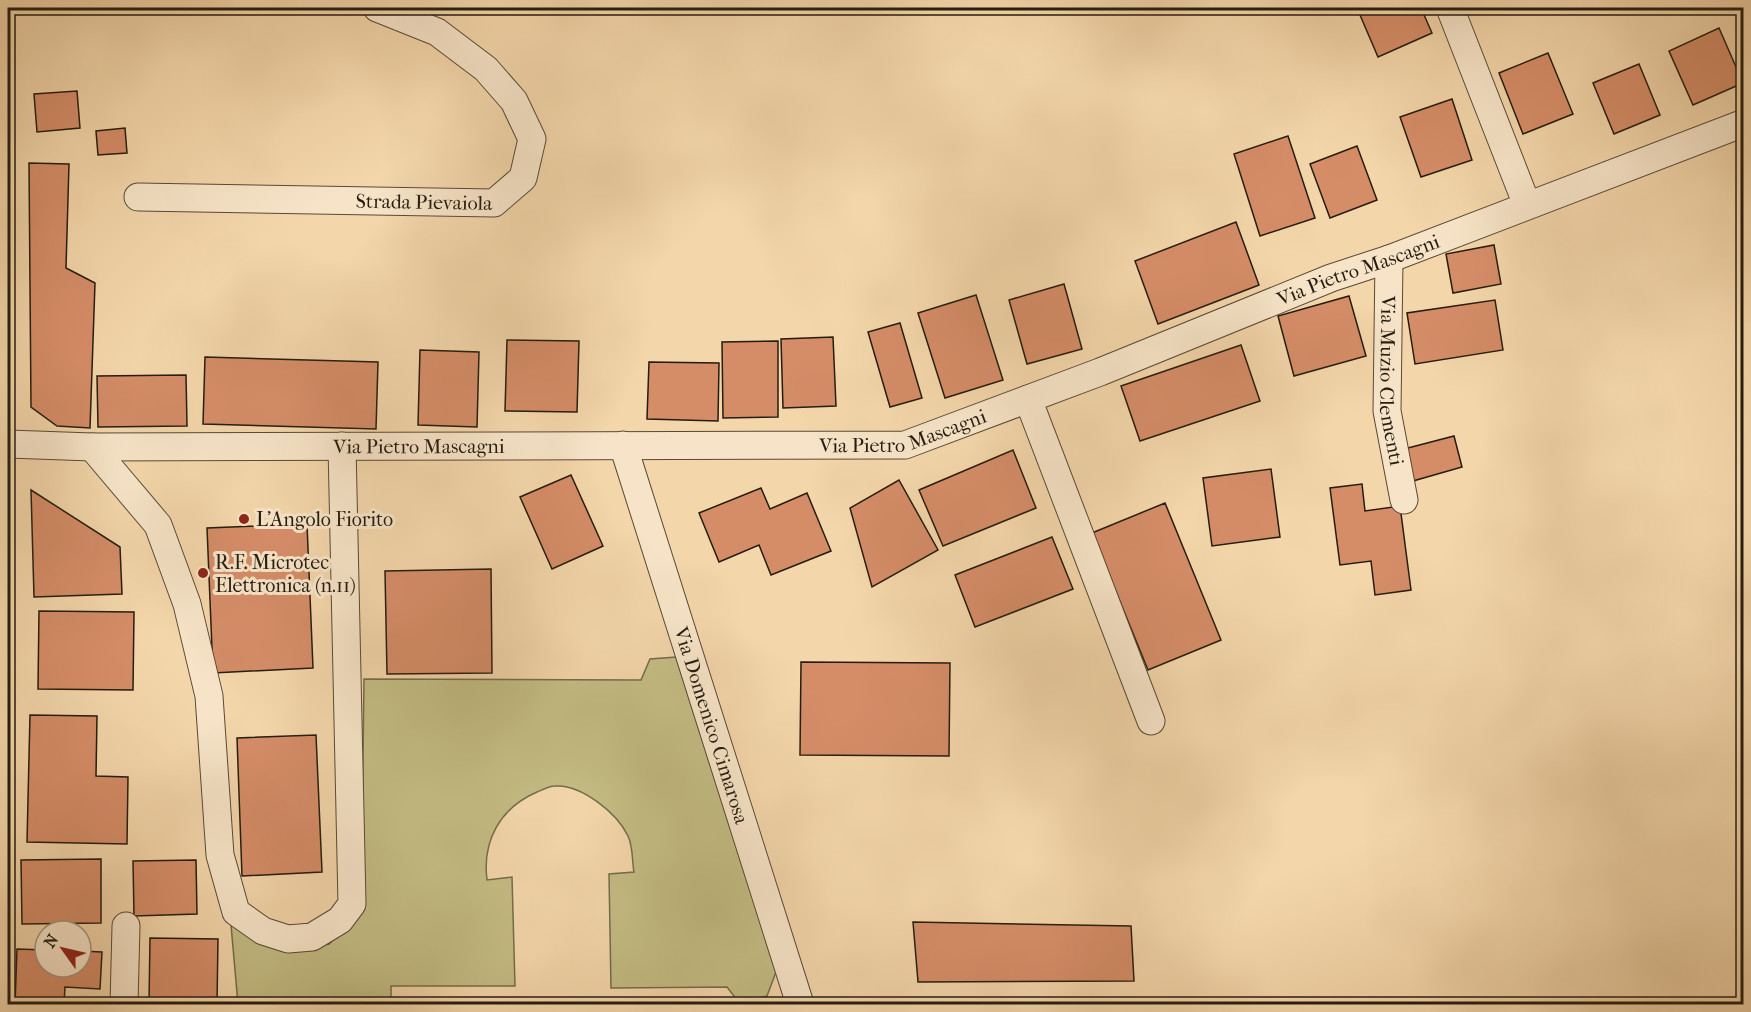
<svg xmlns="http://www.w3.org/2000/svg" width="1751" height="1012" font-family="'IM FELL French Canon',serif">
  <rect width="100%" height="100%" fill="#f3d6aa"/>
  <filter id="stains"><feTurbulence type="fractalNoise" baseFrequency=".00333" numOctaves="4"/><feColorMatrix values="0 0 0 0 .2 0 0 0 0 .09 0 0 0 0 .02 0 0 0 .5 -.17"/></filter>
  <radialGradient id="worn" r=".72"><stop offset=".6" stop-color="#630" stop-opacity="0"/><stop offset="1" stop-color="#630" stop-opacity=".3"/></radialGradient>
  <path fill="#c3bc83" stroke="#746c4a" stroke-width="1.5" d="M676 657 776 972 767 996 740 1004 727 987 611 988 609 874 634 872C632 861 633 846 628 836 617 813 581 784 555 786 549 786 542 790 537 792 500 808 482 841 487 880L512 877 515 986H391V1004H238L231 925 298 951 329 944 361 913 364 679 641 680 650 659Z"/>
  <g fill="#d58d68" stroke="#251c10" stroke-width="1.5">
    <polygon points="1357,8 1421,8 1432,33 1378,57"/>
    <polygon points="1719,28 1743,83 1693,105 1669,51"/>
    <polygon points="1548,53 1573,114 1523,134 1499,73"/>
    <polygon points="1639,64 1660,115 1614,134 1593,83"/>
    <polygon points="77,91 80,128 37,132 34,94"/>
    <polygon points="1452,99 1472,160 1421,177 1400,117"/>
    <polygon points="125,128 127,153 98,155 96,131"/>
    <polygon points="1288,136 1315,218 1260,236 1234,154"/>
    <polygon points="1357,146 1377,200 1330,218 1310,164"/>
    <polygon points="29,163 69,164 66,268 95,283 90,428 57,426 31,407"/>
    <polygon points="1236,222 1259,285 1158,324 1135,261"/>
    <polygon points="1494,245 1501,284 1453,293 1446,254"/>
    <polygon points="1064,284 1082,349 1027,364 1009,300"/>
    <polygon points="976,295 1003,380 945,398 918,313"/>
    <polygon points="1349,296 1366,356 1294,376 1278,316"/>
    <polygon points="1495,300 1503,350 1415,364 1407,313"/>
    <polygon points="900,323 922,398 890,407 868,332"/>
    <polygon points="833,337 836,406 783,408 781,339"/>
    <polygon points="507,340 579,341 577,412 505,411"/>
    <polygon points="778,341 778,417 723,418 722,342"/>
    <polygon points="1241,345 1260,401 1140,441 1121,386"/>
    <polygon points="420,350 479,352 477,427 418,425"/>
    <polygon points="205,357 378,362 376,429 203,424"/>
    <polygon points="649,362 719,363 718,421 647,419"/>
    <polygon points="186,375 187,426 98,427 97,376"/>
    <polygon points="1454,436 1462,467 1413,481 1404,449"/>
    <polygon points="1013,450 1036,508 943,546 919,490"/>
    <polygon points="1271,469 1280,537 1212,546 1203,478"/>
    <polygon points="571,475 603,546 552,569 520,497"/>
    <polygon points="899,480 938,550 872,587 850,508"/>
    <polygon points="1362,484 1365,511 1400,506 1411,590 1375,595 1371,561 1340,565 1330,488"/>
    <polygon points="761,488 770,509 807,493 831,551 771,575 759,545 719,562 699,513"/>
    <polygon points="31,490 120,547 122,594 34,597"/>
    <polygon points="1165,503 1221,640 1148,670 1092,533"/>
    <polygon points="307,524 313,668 213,673 207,528"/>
    <polygon points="1052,537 1073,589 975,627 955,575"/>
    <polygon points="491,569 492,673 387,674 385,571"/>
    <polygon points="39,611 134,612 133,690 38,689"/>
    <polygon points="801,662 950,663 949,756 800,755"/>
    <polygon points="30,715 97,716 96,776 128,777 127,844 27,842"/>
    <polygon points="316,735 322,872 242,876 237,738"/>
    <polygon points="101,859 101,923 22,924 21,860"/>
    <polygon points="196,860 197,914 134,916 133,861"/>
    <polygon points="913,922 1131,926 1134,981 918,982"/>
    <polygon points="150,938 218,939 217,1004 149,1004"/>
    <polygon points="17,949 45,950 45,967 81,967 81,951 102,952 100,989 65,987 64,1004 15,1004"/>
  </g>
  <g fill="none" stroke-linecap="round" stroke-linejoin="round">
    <defs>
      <g id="minor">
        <polyline points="1450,8 1527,205"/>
        <path id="s1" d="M138 197 494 203 523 178 532 139 514 101 486 69 437 32 377 8"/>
        <path id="s2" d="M1389 259 1387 411 1404 500"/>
        <polyline points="1028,399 1151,721"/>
        <path id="s3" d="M8 444 92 447 905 445 1100 372 1331 278 1389 259 1744 123"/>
        <path id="s4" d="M623 445 800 1004"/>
        <polyline points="92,447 158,525 187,604 209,696 220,855 236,912 263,931 288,939 312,937 340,920 352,904 342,446"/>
        <polyline points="124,1004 126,926"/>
      </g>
    </defs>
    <use href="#minor" stroke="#584a36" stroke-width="29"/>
    <use href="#minor" stroke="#f7e4c8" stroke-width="27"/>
  </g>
  <g fill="#8f2418" stroke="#f7e4c8" stroke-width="2">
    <circle cx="244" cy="519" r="6"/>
    <circle cx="203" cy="573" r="6"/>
  </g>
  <g text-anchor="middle" stroke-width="6" stroke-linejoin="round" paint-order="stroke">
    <g font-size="20" fill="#251c10" stroke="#f7e4c8">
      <text dy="7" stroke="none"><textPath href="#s1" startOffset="286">Strada Pievaiola</textPath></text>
      <text dy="7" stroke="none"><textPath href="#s3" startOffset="1383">Via Pietro Mascagni</textPath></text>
      <text dy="7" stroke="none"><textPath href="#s2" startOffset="122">Via Muzio Clementi</textPath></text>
      <text dy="7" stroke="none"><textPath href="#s3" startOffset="897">Via Pietro Mascagni</textPath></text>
      <text dy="7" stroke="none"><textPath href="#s3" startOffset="411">Via Pietro Mascagni</textPath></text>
      <text dy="7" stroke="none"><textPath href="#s4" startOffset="294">Via Domenico Cimarosa</textPath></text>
    </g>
    <g font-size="20" fill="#251c10" stroke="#f7e4c8" text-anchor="start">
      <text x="256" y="526">L'Angolo Fiorito</text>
      <text x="215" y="569">R.F. Microtec<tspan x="215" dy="23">Elettronica (n.11)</tspan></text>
    </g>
  </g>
  <rect width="1751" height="1012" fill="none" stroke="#f3d6aa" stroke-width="30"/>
  <rect x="9" y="9" width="1733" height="994" fill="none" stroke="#251c10" stroke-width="3"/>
  <rect x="15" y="15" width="1721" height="982" fill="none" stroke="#251c10" stroke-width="1.5"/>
  <g transform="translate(63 949) rotate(304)"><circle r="28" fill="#f7e4c8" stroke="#a3947e" stroke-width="1.5"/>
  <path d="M0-4.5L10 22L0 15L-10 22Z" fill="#8f2418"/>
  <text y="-9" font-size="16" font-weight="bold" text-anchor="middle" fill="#251c10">N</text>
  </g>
  <rect width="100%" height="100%" filter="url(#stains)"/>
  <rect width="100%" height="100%" fill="url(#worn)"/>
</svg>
